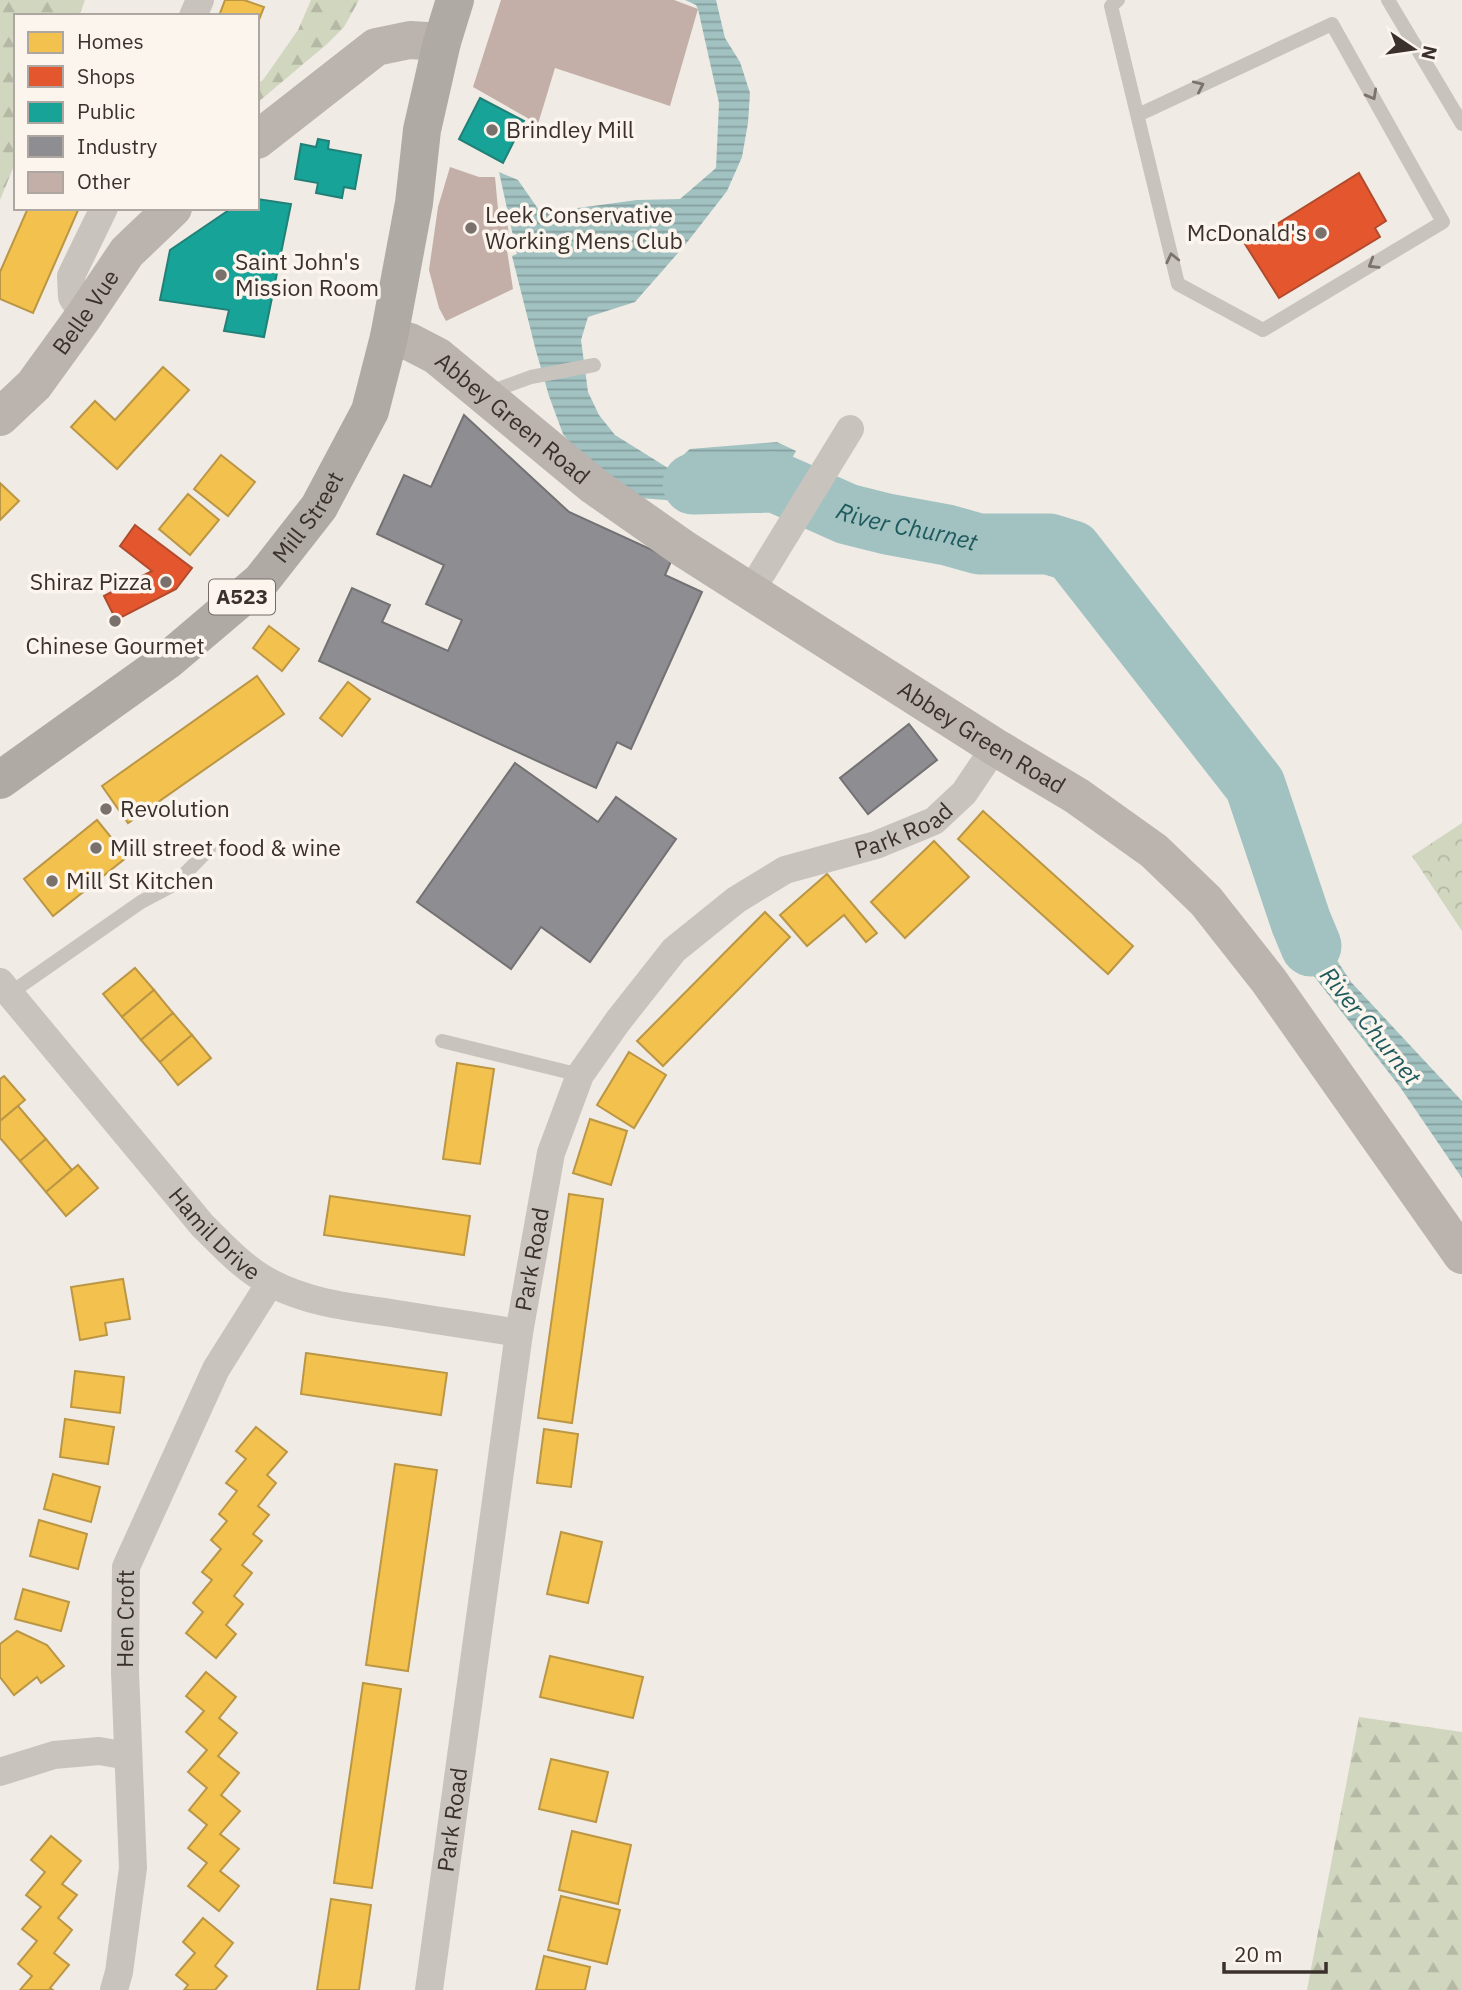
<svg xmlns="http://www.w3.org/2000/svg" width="1462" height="1990" font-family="'IBM Plex Sans',sans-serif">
  <defs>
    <pattern id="forest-firs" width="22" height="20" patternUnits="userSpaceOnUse" patternTransform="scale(1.75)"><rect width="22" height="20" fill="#d1d6bf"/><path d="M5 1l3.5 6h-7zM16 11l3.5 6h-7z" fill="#b4b8a4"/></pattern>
    <pattern id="park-crowns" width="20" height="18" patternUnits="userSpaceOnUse" patternTransform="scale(1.75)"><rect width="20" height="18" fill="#d1d6bf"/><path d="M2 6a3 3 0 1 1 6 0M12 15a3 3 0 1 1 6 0" fill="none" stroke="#b4b8a4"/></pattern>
    <pattern id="water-rules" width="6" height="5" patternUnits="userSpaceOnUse" patternTransform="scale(1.75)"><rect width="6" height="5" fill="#a1c2c1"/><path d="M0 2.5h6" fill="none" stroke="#849e9d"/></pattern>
  </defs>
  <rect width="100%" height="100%" fill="#f0ebe5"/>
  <g fill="url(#forest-firs)">
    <polygon points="0,0 85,0 79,16 16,16 16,161 0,200"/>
    <polygon points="311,0 359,0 344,27 327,44 257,103 257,84 263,80 298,30"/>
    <polygon points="1359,1717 1462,1732 1462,1990 1307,1990"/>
  </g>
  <polygon fill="url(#park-crowns)" points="1462,823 1462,931 1412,856"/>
  <g fill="url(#water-rules)">
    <polygon points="685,0 716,0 725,38 740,62 750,93 748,123 742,157 727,191 685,245 635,302 588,317 581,340 588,392 599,415 615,435 668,468 690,449 777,442 796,451 764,508 640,498 586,463 563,434 549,396 536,351 512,256 517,254 499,172 518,180 541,213 637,200 680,199 716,168 719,103 698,9 696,5"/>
    <polygon points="1291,862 1321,936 1351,982 1462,1101 1462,1178 1400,1087 1289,944 1271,873"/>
  </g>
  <g fill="#f2c14e" stroke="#bb9644" stroke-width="2">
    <polygon points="225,0 244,0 264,7 257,25 257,16 219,16"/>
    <polygon points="28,208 79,208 33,313 0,299 0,272"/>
    <polygon points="163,367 189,390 117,469 71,427 95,401 115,420"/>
    <polygon points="221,455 255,482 228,516 194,489"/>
    <polygon points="0,483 19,501 0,520"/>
    <polygon points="188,494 219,520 190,555 159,529"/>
    <polygon points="269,626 299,649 282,671 253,648"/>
    <polygon points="257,676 284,714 128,823 102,786"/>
    <polygon points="348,682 370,699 342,736 320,718"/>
    <polygon points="983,811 1133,946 1108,974 958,839"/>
    <polygon points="97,820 127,857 53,916 24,879"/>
    <polygon points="934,841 969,877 905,938 871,902"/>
    <polygon points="827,874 877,933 866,942 844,915 807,946 780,915"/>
    <polygon points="765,912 790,937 663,1066 637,1041"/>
    <polygon points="135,968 154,990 122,1017 103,994"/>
    <polygon points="154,990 173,1013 141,1040 122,1017"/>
    <polygon points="173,1013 192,1035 160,1062 141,1040"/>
    <polygon points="192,1035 211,1058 178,1085 160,1062"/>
    <polygon points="629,1052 666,1075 634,1128 597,1105"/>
    <polygon points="457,1063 494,1069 480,1164 443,1159"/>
    <polygon points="4,1076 25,1100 0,1121 0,1079"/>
    <polygon points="18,1106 46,1139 20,1161 0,1138 0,1121"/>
    <polygon points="590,1119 627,1131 611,1185 573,1173"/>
    <polygon points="46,1139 72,1170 46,1192 20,1161"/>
    <polygon points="78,1165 98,1188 66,1216 46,1192"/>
    <polygon points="569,1194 603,1199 572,1423 538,1418"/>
    <polygon points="330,1196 470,1216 464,1255 324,1235"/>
    <polygon points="123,1279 130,1319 105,1323 107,1335 80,1340 71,1287"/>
    <polygon points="306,1353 447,1373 441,1415 301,1394"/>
    <polygon points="75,1371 124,1377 120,1413 71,1407"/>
    <polygon points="65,1419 114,1427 108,1464 60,1457"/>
    <polygon points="256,1427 287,1452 267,1475 276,1483 258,1506 269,1515 253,1534 262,1541 242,1565 252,1573 234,1596 243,1604 226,1625 236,1634 216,1658 186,1633 203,1612 193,1603 212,1580 202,1572 221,1549 211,1540 227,1521 219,1514 237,1491 226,1483 246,1459 236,1451"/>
    <polygon points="544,1429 578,1434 571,1487 537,1483"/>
    <polygon points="395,1464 437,1470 408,1671 366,1665"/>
    <polygon points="53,1474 100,1487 91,1522 44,1509"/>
    <polygon points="39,1520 87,1534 78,1569 30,1556"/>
    <polygon points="561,1532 602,1542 588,1603 547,1594"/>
    <polygon points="23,1589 69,1602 61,1631 15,1619"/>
    <polygon points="17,1631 47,1645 64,1666 41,1683 37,1677 14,1695 0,1677 0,1644"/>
    <polygon points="550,1656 643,1677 633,1718 540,1697"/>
    <polygon points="206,1672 236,1697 219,1718 237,1733 218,1756 239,1773 221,1795 240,1811 220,1834 239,1849 220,1871 239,1886 219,1911 188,1886 207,1863 188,1848 207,1825 189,1810 207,1788 188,1772 207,1750 186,1732 204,1711 186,1696"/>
    <polygon points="363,1683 401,1689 372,1888 334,1883"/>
    <polygon points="551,1759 608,1772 596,1822 539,1809"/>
    <polygon points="572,1831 631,1845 618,1904 559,1890"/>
    <polygon points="51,1836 81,1861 62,1884 77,1895 58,1918 72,1930 54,1953 69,1965 50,1988 53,1990 20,1990 32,1976 18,1964 37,1941 22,1929 41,1907 26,1895 45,1872 31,1860"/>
    <polygon points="561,1896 620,1910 607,1964 548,1950"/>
    <polygon points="331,1899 371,1905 359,1990 317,1990"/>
    <polygon points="203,1918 233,1943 215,1966 227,1976 215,1990 184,1990 188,1985 176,1975 195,1953 183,1942"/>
    <polygon points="544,1956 590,1967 585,1990 536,1990"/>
  </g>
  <g fill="#e4572e" stroke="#b14b2d" stroke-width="2">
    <polygon points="1359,173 1386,221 1375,228 1380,237 1279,298 1245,244"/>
    <polygon points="135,525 192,568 176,589 116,620 104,596 152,571 120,546"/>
  </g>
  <g fill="#17a398" stroke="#228077" stroke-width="2">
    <polygon points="480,98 524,121 503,163 459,139"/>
    <polygon points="318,139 329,141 328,149 361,155 355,189 344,187 342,198 316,193 318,183 295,179 301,144 316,147"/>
    <polygon points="257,199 291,204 264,337 224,331 229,310 160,300 170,250 232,208 257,208"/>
  </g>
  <g fill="#8d8d92" stroke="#747173" stroke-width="2">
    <polygon points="464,415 569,512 672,559 665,575 702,592 631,749 617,742 596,788 319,661 352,588 390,605 382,622 448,651 462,620 426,604 444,565 377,534 404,475 431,487"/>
    <polygon points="909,724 937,760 868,814 840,778"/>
    <polygon points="515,763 598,822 616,797 676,839 590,962 541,927 511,969 417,902"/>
  </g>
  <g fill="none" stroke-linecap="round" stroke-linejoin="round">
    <path stroke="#a1c2c1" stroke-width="61" id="s1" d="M693 484 775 482 847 514 887 524 947 535 979 544H1049L1072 551 1255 785 1301 922 1311 946"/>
  </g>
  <g fill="#c3afa7">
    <polygon points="501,0 674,0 698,9 670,106 555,68 538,124 473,87"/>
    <polygon points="450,167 479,177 495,177 498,209 505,211 511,246 507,250 513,289 446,321 439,308 429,270 438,207"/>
  </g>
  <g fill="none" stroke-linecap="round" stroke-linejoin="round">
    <g stroke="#c9c3be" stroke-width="14">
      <path d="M1118 0 1111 6C1134 99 1156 192 1178 284L1263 330 1443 222 1332 24 1138 115"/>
      <polyline points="1388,0 1462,124"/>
      <polyline points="487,393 531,377 594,365"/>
      <polyline points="9,994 141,902 175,884 209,849"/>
      <polyline points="442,1041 580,1075"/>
    </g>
    <g stroke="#c9c3be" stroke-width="28">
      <polyline points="193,16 200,0"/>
      <polyline points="84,316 72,297 71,276 104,208"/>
      <polyline points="750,592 850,429"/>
      <path id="s2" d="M0 982 202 1225C223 1246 244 1269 271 1283 309 1303 350 1307 391 1313 433 1320 476 1326 519 1333"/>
      <polyline points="0,1772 54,1755 99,1751 128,1756"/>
      <path id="s3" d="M114 1990 119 1972 133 1868 125 1672 126 1567 216 1369 270 1283"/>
      <path id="s4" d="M429 1990 519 1333 551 1153 580 1075 618 1021 674 950 736 900 785 870 876 845 934 821 964 793 995 747"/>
    </g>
    <g stroke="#bab3ae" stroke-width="38">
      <polyline points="257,140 376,47 410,40 442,42"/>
      <path id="s5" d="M389 337 410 342 437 356 594 486 684 549 995 747 1077 796 1154 851 1206 901 1269 981 1462 1255"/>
      <path id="s6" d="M0 417 34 385 84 316 127 252 173 208"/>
    </g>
    <path stroke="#afaaa4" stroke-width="38" id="s7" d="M0 780 168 660 261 581 319 507 370 411 389 337 414 203 422 130 442 42 455 0"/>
  </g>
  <defs><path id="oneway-chevron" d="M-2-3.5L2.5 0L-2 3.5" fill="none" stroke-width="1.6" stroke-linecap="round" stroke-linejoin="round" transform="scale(1.75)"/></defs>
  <g stroke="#7b726d">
    <use href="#oneway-chevron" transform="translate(1199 86) rotate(-25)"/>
    <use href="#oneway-chevron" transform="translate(1372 95) rotate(61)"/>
    <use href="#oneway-chevron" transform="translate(1172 258) rotate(-103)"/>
    <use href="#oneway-chevron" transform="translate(1373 264) rotate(149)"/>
  </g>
  <g fill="#7a716c" stroke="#fbf5ee" stroke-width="2.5">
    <circle cx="492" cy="130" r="7"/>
    <circle cx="471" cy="228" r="7"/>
    <circle cx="1321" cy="233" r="7"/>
    <circle cx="221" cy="275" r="7"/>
    <circle cx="166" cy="582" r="7"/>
    <circle cx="115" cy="621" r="7"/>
    <circle cx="106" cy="809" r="7"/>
    <circle cx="96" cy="848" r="7"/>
    <circle cx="52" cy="881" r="7"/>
  </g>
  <g text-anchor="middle" stroke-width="7" stroke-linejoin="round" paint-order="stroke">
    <rect fill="#fbf5ee" stroke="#756b66" stroke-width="2" x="209" y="579.5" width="66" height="35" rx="5"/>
    <g font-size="21" font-weight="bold" fill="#3b302b">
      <text x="242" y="604">A523</text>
    </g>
    <g font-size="23" fill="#3b302b" stroke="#fbf5ee" text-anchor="start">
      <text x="506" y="138">Brindley Mill</text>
      <text x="485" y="223">Leek Conservative<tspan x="485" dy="26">Working Mens Club</tspan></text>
      <text x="1307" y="241" text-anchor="end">McDonald's</text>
      <text x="235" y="270">Saint John's<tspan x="235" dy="26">Mission Room</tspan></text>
      <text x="152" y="590" text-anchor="end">Shiraz Pizza</text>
      <text x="115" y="654" text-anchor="middle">Chinese Gourmet</text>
      <text x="120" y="817">Revolution</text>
      <text x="110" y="856">Mill street food &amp; wine</text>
      <text x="66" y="889">Mill St Kitchen</text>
    </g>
    <g font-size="23" fill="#3b302b" stroke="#fbf5ee">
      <text dy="8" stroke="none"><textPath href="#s6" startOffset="136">Belle Vue</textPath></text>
      <text dy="8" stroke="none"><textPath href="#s5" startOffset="150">Abbey Green Road</textPath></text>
      <text dy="8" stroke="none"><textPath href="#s7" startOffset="408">Mill Street</textPath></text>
      <text dy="8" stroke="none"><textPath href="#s5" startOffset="718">Abbey Green Road</textPath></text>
      <text dy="8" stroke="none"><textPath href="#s4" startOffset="1348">Park Road</textPath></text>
      <text dy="8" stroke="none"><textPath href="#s2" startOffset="331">Hamil Drive</textPath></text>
      <text dy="8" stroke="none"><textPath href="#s4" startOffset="738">Park Road</textPath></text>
      <text dy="8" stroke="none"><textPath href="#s3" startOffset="373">Hen Croft</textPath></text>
      <text dy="8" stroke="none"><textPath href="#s4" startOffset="172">Park Road</textPath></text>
    </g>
    <g font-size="24" font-style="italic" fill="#1f5a5e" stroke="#fbf5ee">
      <text dy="8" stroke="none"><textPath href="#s1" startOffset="222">River Churnet</textPath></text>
      <text transform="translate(1370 1026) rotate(51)" y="8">River Churnet</text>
    </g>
  </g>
  <rect x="14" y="14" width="245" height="196" fill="#fbf5ee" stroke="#aea6a0" stroke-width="2"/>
  <rect x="28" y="32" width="35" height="21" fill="#f2c14e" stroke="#aea6a0" stroke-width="2"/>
  <text x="77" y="49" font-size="21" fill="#3b302b">Homes</text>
  <rect x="28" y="66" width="35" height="21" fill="#e4572e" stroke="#aea6a0" stroke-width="2"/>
  <text x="77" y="84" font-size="21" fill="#3b302b">Shops</text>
  <rect x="28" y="102" width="35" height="21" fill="#17a398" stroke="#aea6a0" stroke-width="2"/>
  <text x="77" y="119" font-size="21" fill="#3b302b">Public</text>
  <rect x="28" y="136" width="35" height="21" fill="#8d8d92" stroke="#aea6a0" stroke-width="2"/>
  <text x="77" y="154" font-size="21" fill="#3b302b">Industry</text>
  <rect x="28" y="172" width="35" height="21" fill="#c3afa7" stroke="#aea6a0" stroke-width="2"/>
  <text x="77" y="189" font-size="21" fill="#3b302b">Other</text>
  <g transform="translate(1413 49) rotate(103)" stroke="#fbf5ee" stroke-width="5" paint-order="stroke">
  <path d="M0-5L12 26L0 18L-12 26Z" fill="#3b302b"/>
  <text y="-10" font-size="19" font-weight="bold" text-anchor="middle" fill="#3b302b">N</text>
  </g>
  <path d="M1224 1962v10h102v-10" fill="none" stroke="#3b302b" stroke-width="3.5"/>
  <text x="1234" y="1962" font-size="21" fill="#3b302b" stroke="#fbf5ee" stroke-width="5" paint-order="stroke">20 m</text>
</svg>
